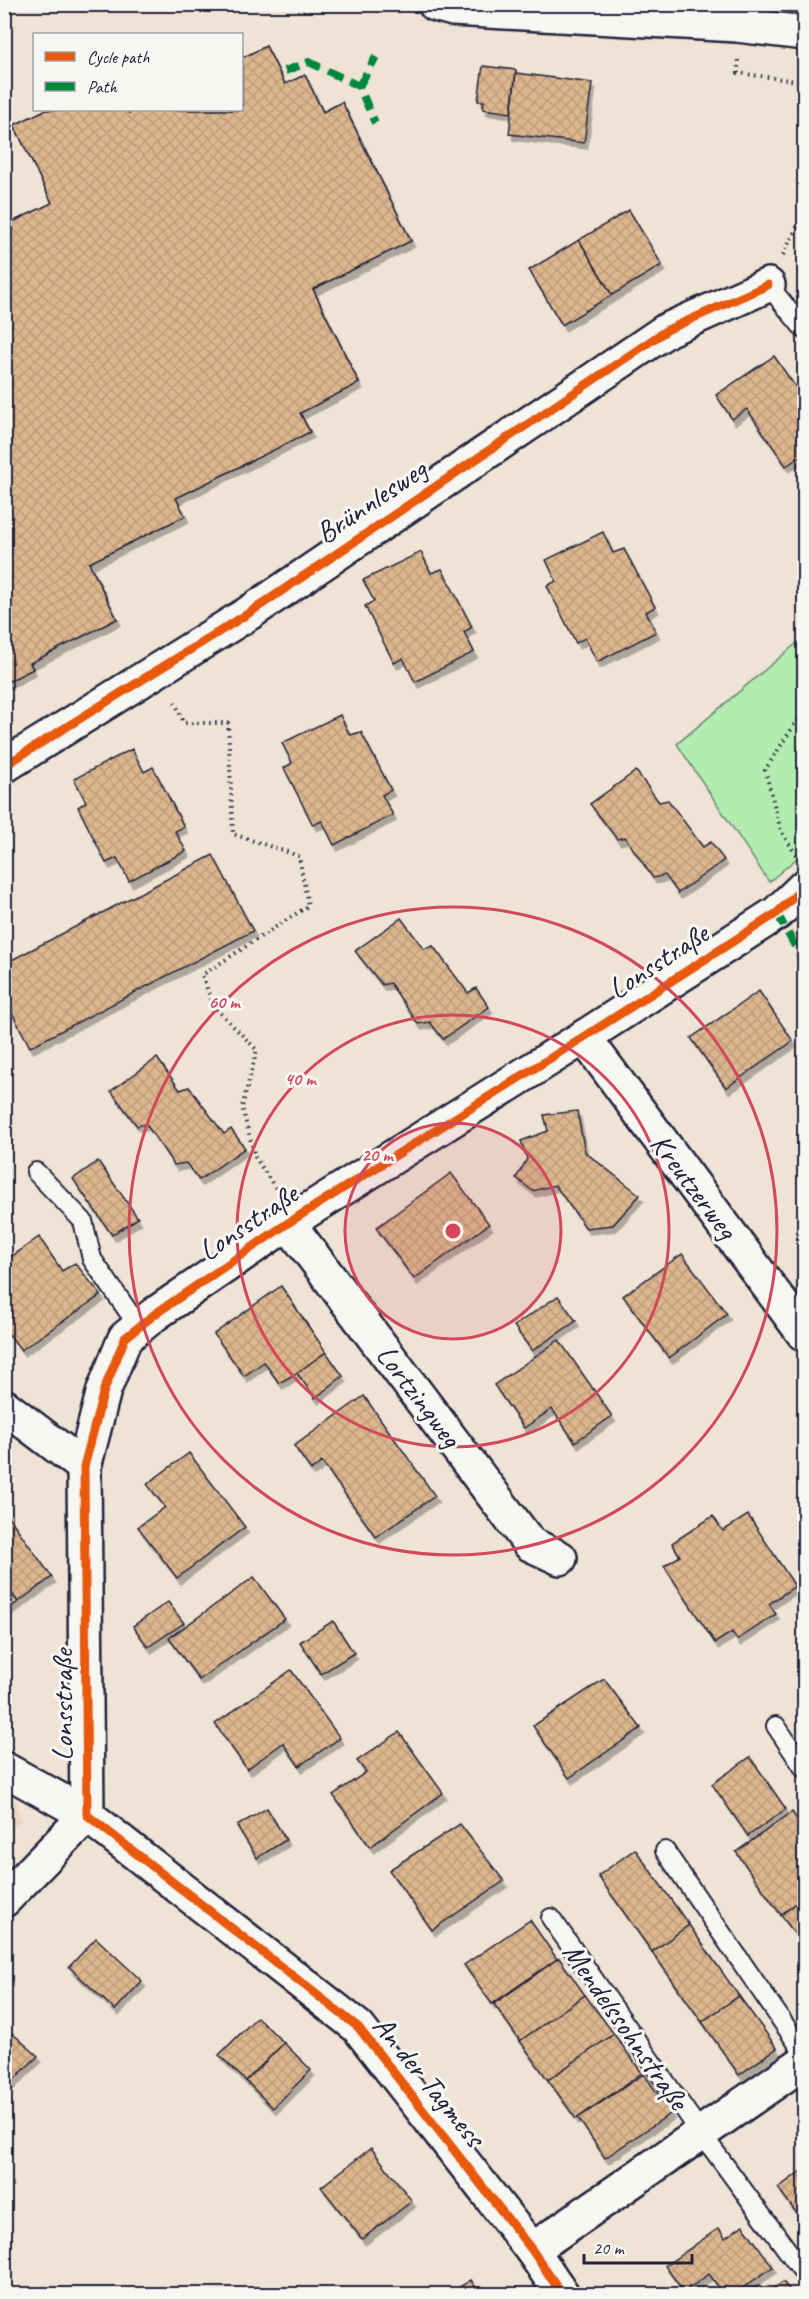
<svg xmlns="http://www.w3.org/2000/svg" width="809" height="2299" font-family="Caveat,sans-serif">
  <defs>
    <pattern id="building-cross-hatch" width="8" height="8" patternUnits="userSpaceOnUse" patternTransform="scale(1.5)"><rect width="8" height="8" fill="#dcb68d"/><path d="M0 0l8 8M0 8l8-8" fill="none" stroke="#bc9c7b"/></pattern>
    <filter id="shadow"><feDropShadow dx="3.5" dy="6" stdDeviation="0" flood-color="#0004"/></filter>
  </defs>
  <rect width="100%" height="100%" fill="#eee3d4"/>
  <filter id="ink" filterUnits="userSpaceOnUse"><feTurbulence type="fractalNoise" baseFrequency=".0167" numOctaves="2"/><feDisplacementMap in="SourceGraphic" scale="12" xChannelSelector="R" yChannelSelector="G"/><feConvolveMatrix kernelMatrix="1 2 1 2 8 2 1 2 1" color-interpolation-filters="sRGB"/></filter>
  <g filter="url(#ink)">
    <polygon fill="#e9d6bf" points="5,1795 16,1801 21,1820 5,1838"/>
    <polygon fill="#b2ecb0" stroke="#6a8776" stroke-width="1.5" points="804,637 804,852 769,882 677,744"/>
    <g fill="url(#building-cross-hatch)" stroke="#22223b" stroke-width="1.5" filter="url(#shadow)">
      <polygon points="266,46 285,84 305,75 323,112 342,102 411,241 313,289 359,383 300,413 310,432 176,498 185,516 89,563 117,619 30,663 33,669 5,683 4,226 52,203 14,125 45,110 127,110 129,113 136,110 242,110 242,58"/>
      <polygon points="266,46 285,84 305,75 323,112 342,102 411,241 313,289 359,383 300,413 310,432 176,498 185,516 89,563 117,619 30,663 33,669 5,683 4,226 52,203 14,125 45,110 127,110 129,113 136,110 242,110 242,58"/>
      <polygon points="483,66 516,70 511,113 483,109 484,101 478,101"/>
      <polygon points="516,73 592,83 584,143 509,134"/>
      <polygon points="629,210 662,265 612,295 579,240"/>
      <polygon points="579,240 612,295 562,325 529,270"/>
      <polygon points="774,356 804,399 804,454 786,466 747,409 732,419 716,395"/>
      <polygon points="603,532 613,553 624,549 655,607 646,612 656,632 597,662 585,638 576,643 547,586 556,581 546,560"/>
      <polygon points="421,552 431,573 442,569 472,627 464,632 474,652 415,682 403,658 394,663 365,606 374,601 363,580"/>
      <polygon points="340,715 350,735 361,732 391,790 382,795 393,815 334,845 322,821 313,825 284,768 292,763 282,743"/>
      <polygon points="132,749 144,772 153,767 184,827 175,831 186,851 129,881 117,858 106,863 78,807 86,802 74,779"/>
      <polygon points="636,771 659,802 668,800 703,847 711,842 724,860 678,893 665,875 653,878 625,837 617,839 590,804"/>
      <polygon points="213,855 253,931 30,1047 4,998 4,964"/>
      <polygon points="401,918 424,949 433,946 468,993 476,988 489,1007 443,1039 430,1022 418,1024 390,983 382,985 355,951"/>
      <polygon points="759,991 793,1041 726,1088 691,1038"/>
      <polygon points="157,1058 180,1090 189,1087 224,1134 231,1129 245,1148 199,1180 186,1163 174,1165 146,1124 137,1126 111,1091"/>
      <polygon points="577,1111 585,1152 640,1195 613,1225 586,1228 555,1185 533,1191 516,1178 527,1159 521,1141 548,1131 544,1115"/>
      <polygon points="98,1161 138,1218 112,1235 73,1179"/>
      <polygon points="451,1173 489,1224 414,1279 376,1228"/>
      <polygon points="39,1237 62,1271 75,1263 101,1295 21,1350 4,1328 4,1262"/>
      <polygon points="682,1254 727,1314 669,1358 623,1296"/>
      <polygon points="281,1286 326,1352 297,1373 279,1383 264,1362 244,1376 214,1334"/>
      <polygon points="558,1296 576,1321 532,1351 514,1326"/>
      <polygon points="559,1340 612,1416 575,1442 552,1409 524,1428 494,1385"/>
      <polygon points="326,1352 343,1376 315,1398 297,1373"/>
      <polygon points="364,1396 435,1496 376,1537 322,1462 311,1470 294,1446"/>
      <polygon points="189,1453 245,1527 177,1578 138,1527 165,1507 147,1484"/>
      <polygon points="748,1515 795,1586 769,1604 776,1614 737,1640 732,1632 715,1643 664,1566 680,1556 672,1543 713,1516 723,1531"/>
      <polygon points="8,1516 52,1577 18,1602 4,1583 4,1518"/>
      <polygon points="254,1577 285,1619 199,1680 169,1638"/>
      <polygon points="4,1583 18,1602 4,1612"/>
      <polygon points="168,1602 184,1623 148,1647 133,1626"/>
      <polygon points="333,1621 354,1653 321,1674 300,1642"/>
      <polygon points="291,1670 340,1738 299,1766 283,1743 247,1769 215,1724"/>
      <polygon points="604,1679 641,1728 569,1778 533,1726"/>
      <polygon points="399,1732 443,1793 370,1847 333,1795 366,1772 357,1761"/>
      <polygon points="750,1757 786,1809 748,1836 712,1784"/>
      <polygon points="267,1808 286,1840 257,1858 237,1826"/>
      <polygon points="792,1812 804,1830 804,1897 781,1915 736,1852"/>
      <polygon points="460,1824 504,1881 432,1930 389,1870"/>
      <polygon points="635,1849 689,1925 652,1952 598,1876"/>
      <polygon points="804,1897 804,1946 781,1915"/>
      <polygon points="530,1920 557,1959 492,2004 464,1965"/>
      <polygon points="689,1925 739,1996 702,2022 652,1952"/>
      <polygon points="96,1938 142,1981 115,2010 69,1967"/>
      <polygon points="559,1958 585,1995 520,2041 494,2004"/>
      <polygon points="585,1995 614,2034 548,2080 520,2041"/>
      <polygon points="739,1996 777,2048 739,2075 702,2022"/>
      <polygon points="257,2017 284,2043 246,2081 219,2055"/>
      <polygon points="4,2026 38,2056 4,2089"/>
      <polygon points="614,2034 642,2073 576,2119 548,2080"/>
      <polygon points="284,2043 311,2070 273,2108 246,2081"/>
      <polygon points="644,2074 671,2113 605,2158 578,2118"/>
      <polygon points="371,2148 412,2201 362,2239 321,2187"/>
      <polygon points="804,2169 804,2208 797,2214 778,2188"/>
      <polygon points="743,2225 773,2267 734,2294 724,2294 709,2274 684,2292 665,2266 719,2228 725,2238"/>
      <polygon points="471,2280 480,2294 448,2294"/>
      <polygon points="783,2282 793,2294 745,2294 759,2285 766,2294"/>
    </g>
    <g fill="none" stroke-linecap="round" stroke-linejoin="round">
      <defs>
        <g id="lane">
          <polyline points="768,285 804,329"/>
          <polyline points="36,1172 83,1221 92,1259 139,1327"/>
          <polyline points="776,1726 804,1768"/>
          <polyline points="665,1851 804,2053"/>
          <polyline points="551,1918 701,2133 804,2273"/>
        </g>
        <g id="street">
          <polyline points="435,4 453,9 737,25 804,33"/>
          <polyline points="4,766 249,613 667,330 768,285"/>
          <polyline points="584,1037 804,1334"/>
          <polyline points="288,1223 530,1544 560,1558"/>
          <polyline points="4,1406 84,1467"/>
          <polyline points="4,1769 87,1815 358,2027 532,2250 562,2294"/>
          <polyline points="87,1815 84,1467 104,1390 125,1338 155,1314 288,1223 584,1037 777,913 804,887"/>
          <polyline points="4,1900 87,1815"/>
          <polyline points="532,2250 804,2062"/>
        </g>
      </defs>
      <use href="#lane" stroke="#22223b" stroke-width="22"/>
      <use href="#street" stroke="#22223b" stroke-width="38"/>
      <g stroke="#22223b" stroke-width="4" stroke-dasharray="1.5 4.5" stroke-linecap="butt">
        <polyline points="738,60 738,73 804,82"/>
        <polyline points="783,255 804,213"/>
        <polyline points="175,702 184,723 228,723 233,834 299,856 308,906 202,975 214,1007 257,1050 242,1107 255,1157 276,1189"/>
        <polyline points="796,855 781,831 765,770 794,725 804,716"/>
      </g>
      <use href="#lane" stroke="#f6f6f2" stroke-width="18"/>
      <use href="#street" stroke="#f6f6f2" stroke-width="33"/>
      <g stroke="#00873e" stroke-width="8" stroke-dasharray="15 8" stroke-linecap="butt">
        <polyline points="285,71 309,62 359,86 375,123"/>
        <polyline points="359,86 376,57"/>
        <polyline points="777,913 804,963"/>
      </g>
      <defs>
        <g id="cycleway">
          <polyline points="4,766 249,613 667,330 768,285"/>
          <polyline points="562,2294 532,2250 358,2027 87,1815 84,1467 104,1390 125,1338 155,1314 288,1223 584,1037 777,913 804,887"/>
        </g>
      </defs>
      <use href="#cycleway" stroke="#f6f6f2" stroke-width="13"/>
      <use href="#cycleway" stroke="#e8590c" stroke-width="9"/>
    </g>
  </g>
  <circle cx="453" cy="1231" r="108" fill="#d1495b" fill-opacity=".12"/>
  <g fill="none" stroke="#d1495b" stroke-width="3">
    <circle cx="453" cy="1231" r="108"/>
    <circle cx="453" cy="1231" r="216"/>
    <circle cx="453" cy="1231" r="324"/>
  </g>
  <g text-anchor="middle" stroke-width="6" stroke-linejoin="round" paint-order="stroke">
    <g font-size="30" fill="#22223b" stroke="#f6f6f2">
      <text transform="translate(371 501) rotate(-34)" y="10">Brünnlesweg</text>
      <text transform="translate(658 961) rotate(-33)" y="10">Lonsstraße</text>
      <text transform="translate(694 1186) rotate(53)" y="10">Kreutzerweg</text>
      <text transform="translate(248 1222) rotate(-34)" y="10">Lonsstraße</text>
      <text transform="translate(419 1396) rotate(53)" y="10">Lortzingweg</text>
      <text transform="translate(62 1705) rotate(-90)" y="10">Lonsstraße</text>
      <text transform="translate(626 2026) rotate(55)" y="10">Mendelssohnstraße</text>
      <text transform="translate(429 2081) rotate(51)" y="10">An der Tagmess</text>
    </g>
  </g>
  <circle cx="453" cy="1231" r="9" fill="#d1495b" stroke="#f6f6f2" stroke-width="3"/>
  <g font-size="18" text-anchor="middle" font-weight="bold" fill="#d1495b" stroke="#f6f6f2" stroke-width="6" stroke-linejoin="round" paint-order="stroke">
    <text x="224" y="1008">60 m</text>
    <text x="300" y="1085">40 m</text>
    <text x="377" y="1161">20 m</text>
  </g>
  <rect width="809" height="2299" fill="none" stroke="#f6f6f2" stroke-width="24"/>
  <rect x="12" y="12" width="785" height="2275" fill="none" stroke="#22223b" stroke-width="2" filter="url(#ink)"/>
  <rect x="33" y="33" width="210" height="78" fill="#f6f6f2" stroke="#a1a1a9" stroke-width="1.5"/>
  <rect x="45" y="52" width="30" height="9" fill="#e8590c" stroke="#a1a1a9" stroke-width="1.5"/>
  <text x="87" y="63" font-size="18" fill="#22223b">Cycle path</text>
  <rect x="45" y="82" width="30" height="9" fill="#00873e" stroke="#a1a1a9" stroke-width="1.5"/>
  <text x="87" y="93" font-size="18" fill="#22223b">Path</text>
  <path d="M584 2254v9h108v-9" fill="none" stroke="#22223b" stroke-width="3"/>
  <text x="593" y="2254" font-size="18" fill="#22223b" stroke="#f6f6f2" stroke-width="4.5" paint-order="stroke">20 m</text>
</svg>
